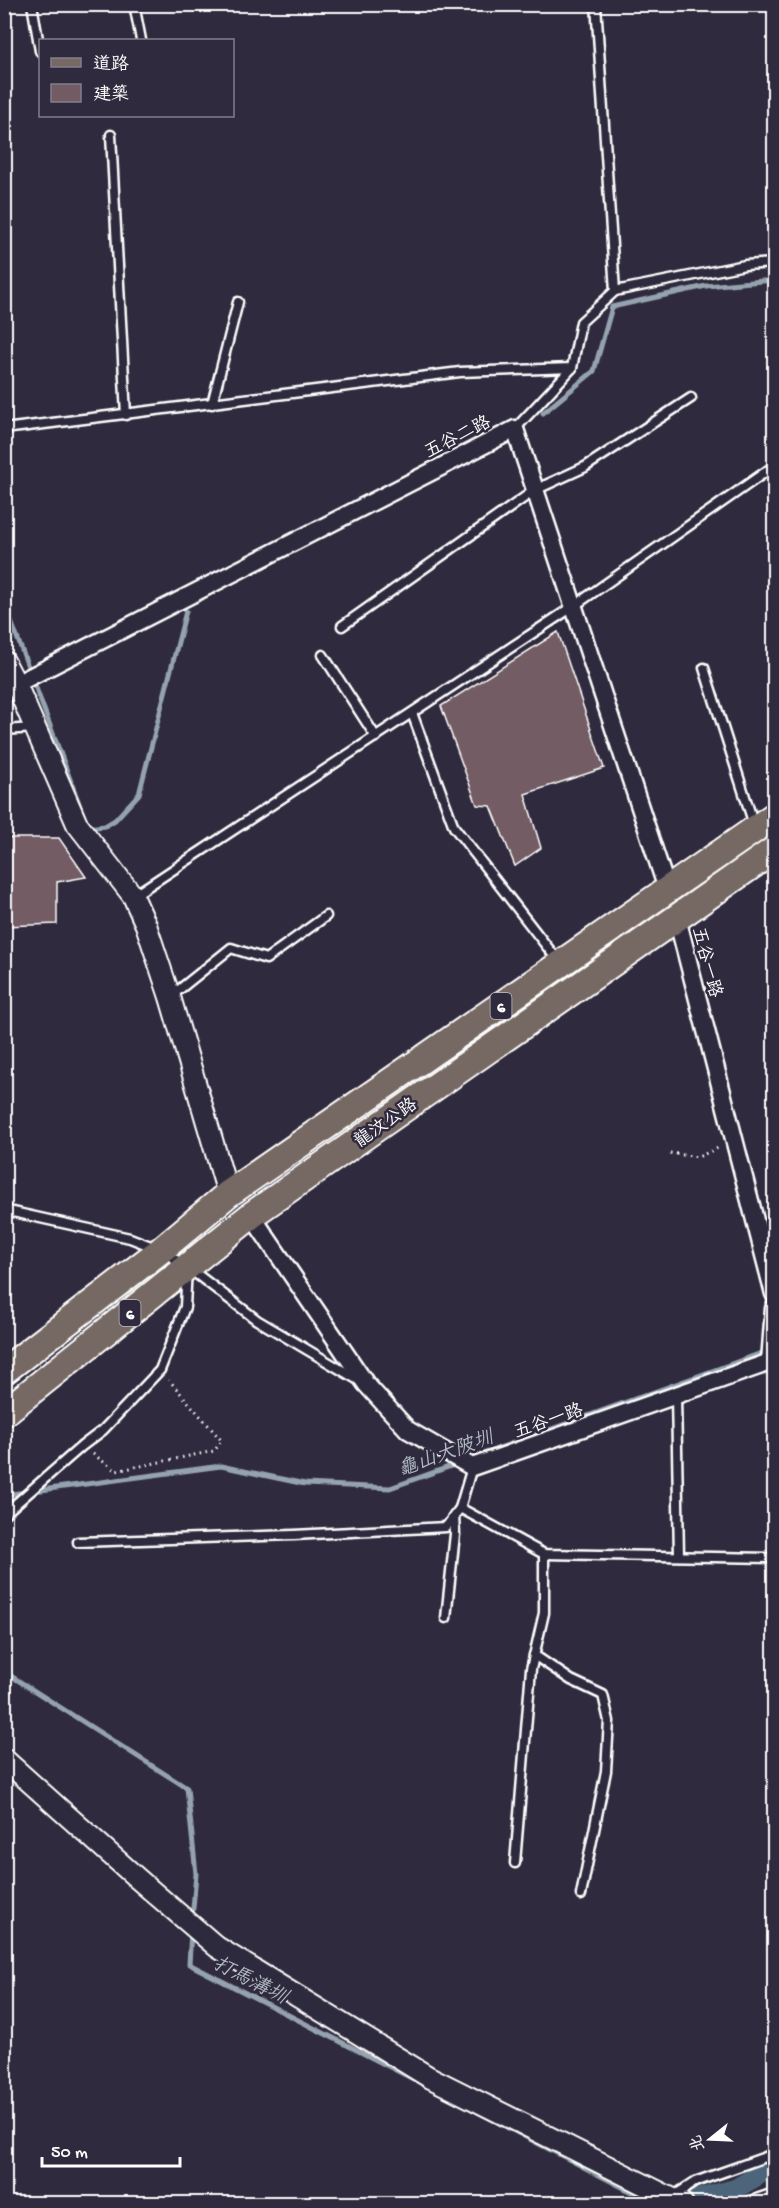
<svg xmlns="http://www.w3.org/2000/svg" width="779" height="2208" font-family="'Gochi Hand','LXGW WenKai TC',sans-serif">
  <rect width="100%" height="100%" fill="#2f2a3d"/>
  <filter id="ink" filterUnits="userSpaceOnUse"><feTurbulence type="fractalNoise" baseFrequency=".0167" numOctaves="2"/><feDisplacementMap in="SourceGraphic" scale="12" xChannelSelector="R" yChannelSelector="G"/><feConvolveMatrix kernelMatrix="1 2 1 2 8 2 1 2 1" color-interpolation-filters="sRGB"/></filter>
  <g filter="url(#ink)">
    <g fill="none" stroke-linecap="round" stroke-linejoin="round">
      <g stroke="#95a3af" stroke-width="5">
        <polyline points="543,413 594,371 612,307 706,286 774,280"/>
        <polyline points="4,609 11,621 83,814"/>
        <polyline points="87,825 88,828 105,826 115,820 139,794 186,611"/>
        <polyline points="483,1454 767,1351"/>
        <polyline points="4,1495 221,1466 305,1484 390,1488 457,1464"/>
        <polyline points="4,1664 8,1674 187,1788 196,1874 192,1920"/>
        <polyline points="191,1932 189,1964 421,2083"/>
        <polyline points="470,2108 655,2204"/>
      </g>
      <polyline stroke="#4e657a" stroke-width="20" points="680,2204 735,2189 774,2166"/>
    </g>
    <g fill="#735b64" stroke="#fff" stroke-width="1.5">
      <polygon points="558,632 604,768 525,794 541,848 515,866 491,806 477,805 441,706"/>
      <polygon points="4,838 59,838 86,877 57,882 57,924 4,926"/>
    </g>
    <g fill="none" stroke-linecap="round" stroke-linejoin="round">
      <defs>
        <g id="service">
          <polyline points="32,4 40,51"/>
          <polyline points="134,4 141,40"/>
          <polyline points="111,135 126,415"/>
          <polyline points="615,291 745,265 774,263"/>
          <polyline points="212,404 238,302"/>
          <polyline points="4,429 460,372 572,368"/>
          <polyline points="515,429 572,368 581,322 615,291 596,4"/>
          <polyline points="342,626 535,490 585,467 691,398"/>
          <polyline points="323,655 376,737"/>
          <polyline points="704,668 754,825"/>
          <polyline points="412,713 454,827 559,962"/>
          <polyline points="4,730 34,728"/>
          <polyline points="133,896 574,606 774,466"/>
          <polyline points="170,997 231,948 266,959 326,916"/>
          <polyline points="4,1210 130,1238 161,1250 187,1267 185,1307 160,1370 103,1430 82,1446 4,1514"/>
          <polyline points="190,1269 257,1320 360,1381"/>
          <polyline points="676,1395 679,1556"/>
          <polyline points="472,1467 460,1508 544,1554 774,1558"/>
          <polyline points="78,1542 294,1535 446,1527 460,1508"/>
          <polyline points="446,1618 455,1534 454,1516"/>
          <polyline points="534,1655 571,1680 603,1695 609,1721 606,1771 581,1895"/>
          <polyline points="515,1863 531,1669 544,1613 544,1554"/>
          <polyline points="672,2197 695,2182 774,2154"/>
          <polyline points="741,2204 774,2193"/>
        </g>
        <g id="minor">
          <polyline points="16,684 515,429 667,889"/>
          <polyline points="677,918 774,1294"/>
          <polyline points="253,1214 260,1228 366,1384 408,1430 472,1467 770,1362 774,1308"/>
        </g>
        <g id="tertiary">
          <polyline points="4,661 16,684 77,824 133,896 146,925 170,997 228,1194"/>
          <polyline points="4,1759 138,1879 217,1947 429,2077 683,2204"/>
        </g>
        <g id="primary">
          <polyline points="4,1371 161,1250 228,1194 774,816"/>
          <polyline points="4,1413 253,1214 774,850"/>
        </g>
      </defs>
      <use href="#service" stroke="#fff" stroke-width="13"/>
      <use href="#minor" stroke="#fff" stroke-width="21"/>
      <use href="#tertiary" stroke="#fff" stroke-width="24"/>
      <use href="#primary" stroke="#fff" stroke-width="30"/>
      <g stroke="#fff" stroke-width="3" stroke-dasharray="1.5 4.5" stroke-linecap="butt">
        <polyline points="670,1153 698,1157 718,1148"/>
        <polyline points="93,1454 116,1471 214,1451 222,1441 169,1380"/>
      </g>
      <use href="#service" stroke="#2f2a3d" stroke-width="8"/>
      <use href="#minor" stroke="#2f2a3d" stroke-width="16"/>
      <use href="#tertiary" stroke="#2f2a3d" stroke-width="20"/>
      <use href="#primary" stroke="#766964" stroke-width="26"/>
    </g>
  </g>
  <g text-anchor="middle" stroke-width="5" stroke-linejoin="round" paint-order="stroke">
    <g fill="#2f2a3d" stroke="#c1bfc5" stroke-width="1.5">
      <rect x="490.5" y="993" width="21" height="26" rx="4.5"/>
      <rect x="119.5" y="1300" width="21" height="26" rx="4.5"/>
    </g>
    <g font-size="16" font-weight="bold" fill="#fff">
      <text x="501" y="1012">6</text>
      <text x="130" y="1319">6</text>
    </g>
    <g font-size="18" fill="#fff" stroke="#2f2a3d">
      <text transform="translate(457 436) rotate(-27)" y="6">五谷二路</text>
      <text transform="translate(708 962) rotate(75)" y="6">五谷一路</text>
      <text transform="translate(385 1122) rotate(-35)" y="6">龍汶公路</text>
      <text transform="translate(548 1420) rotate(-19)" y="6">五谷一路</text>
    </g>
    <g font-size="20" font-style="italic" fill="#afbac3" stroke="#2f2a3d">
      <text transform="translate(445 1452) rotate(-20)" y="7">龜山大陂圳</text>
      <text transform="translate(251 1979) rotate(27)" y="7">打馬溝圳</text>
    </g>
  </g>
  <rect width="779" height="2208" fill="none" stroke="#2f2a3d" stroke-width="24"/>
  <rect x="12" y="12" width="755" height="2184" fill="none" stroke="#fff" stroke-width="2" filter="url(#ink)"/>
  <rect x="39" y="39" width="195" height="78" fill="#2f2a3d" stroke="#827f8b" stroke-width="1.5"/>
  <rect x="51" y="58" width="30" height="9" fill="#766964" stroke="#827f8b" stroke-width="1.5"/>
  <text x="93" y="69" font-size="18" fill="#ffffff">道路</text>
  <rect x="51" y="84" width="30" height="18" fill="#735b64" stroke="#827f8b" stroke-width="1.5"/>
  <text x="93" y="99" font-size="18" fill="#ffffff">建築</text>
  <g transform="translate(710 2139) rotate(252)" stroke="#2f2a3d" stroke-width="4.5" paint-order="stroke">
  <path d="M0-4.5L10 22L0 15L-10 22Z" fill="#ffffff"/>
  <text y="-9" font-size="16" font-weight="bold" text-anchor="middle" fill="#ffffff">北</text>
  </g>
  <path d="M42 2157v9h138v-9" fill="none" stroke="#ffffff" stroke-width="3"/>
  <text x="51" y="2157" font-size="18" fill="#ffffff" stroke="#2f2a3d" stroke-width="4.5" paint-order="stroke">50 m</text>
</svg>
